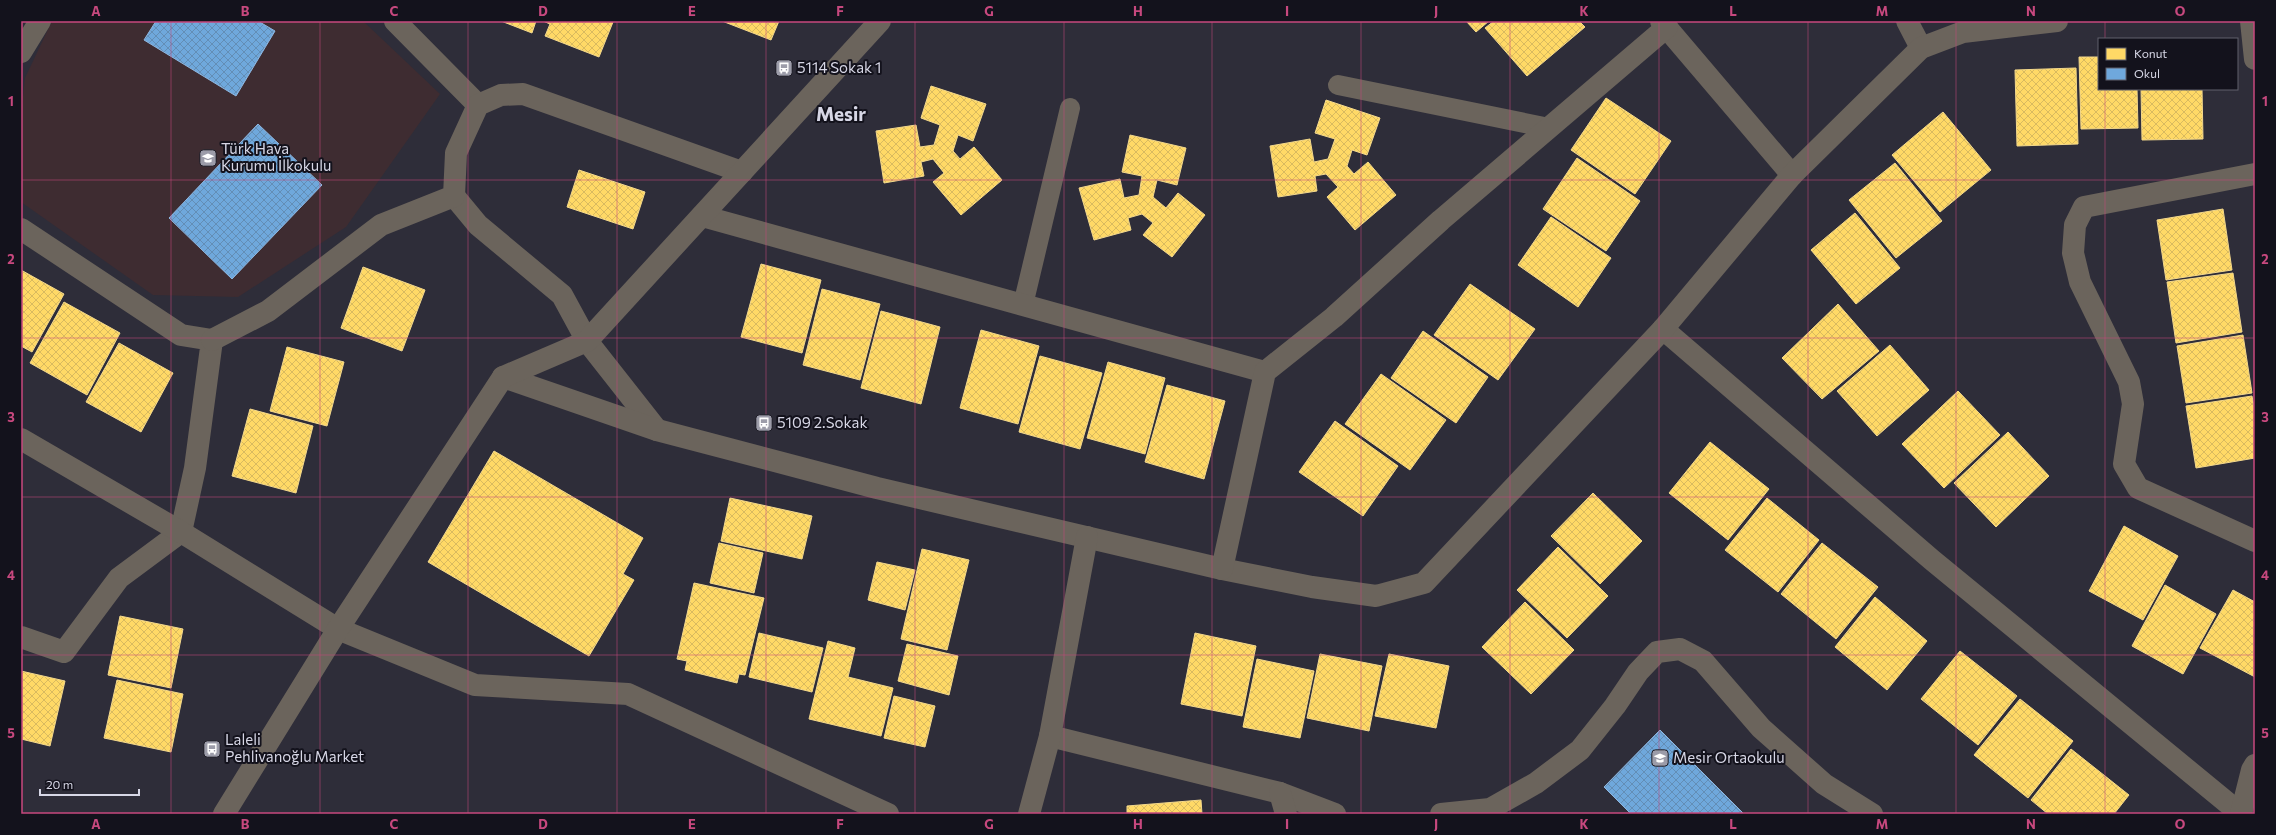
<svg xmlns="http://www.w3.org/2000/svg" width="2276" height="835" font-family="Commissioner,sans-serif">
  <defs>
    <pattern id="homes-cross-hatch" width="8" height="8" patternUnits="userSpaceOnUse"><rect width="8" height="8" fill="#ffd966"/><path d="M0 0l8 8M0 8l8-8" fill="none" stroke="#d9ba5f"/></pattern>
    <pattern id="schools-cross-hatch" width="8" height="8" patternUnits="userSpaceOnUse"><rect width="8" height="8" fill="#6fa8dc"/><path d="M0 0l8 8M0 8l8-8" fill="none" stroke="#638eb6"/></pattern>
  </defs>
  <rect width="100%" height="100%" fill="#2e2d39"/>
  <polygon fill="#3e2c31" points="52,21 363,21 440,94 346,227 238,297 153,295 21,202 21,114 25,78"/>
  <g fill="url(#homes-cross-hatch)" stroke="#f3d88c">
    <polygon points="501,21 536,21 532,33"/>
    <polygon points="543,21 612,21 613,22 599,57 545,36 550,24"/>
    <polygon points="722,21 779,21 771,40"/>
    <polygon points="1466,21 1489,21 1476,32"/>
    <polygon points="1494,21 1579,21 1585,27 1527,76 1485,28"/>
    <polygon points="2079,57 2099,57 2099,89 2137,89 2138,128 2081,129"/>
    <polygon points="2076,68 2078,144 2017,146 2015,70"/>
    <polygon points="931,86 986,104 973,141 958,135 953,151 960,159 974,147 1002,180 961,215 933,182 944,173 933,159 921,162 924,176 884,183 876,131 916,125 920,147 934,145 940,125 921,118"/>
    <polygon points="2141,89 2202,89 2203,139 2142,140"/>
    <polygon points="1606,98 1671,141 1635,194 1571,150"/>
    <polygon points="1326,100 1380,118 1367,155 1352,150 1347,166 1354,174 1368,162 1396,195 1355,230 1327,197 1338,187 1326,174 1315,176 1317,191 1278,197 1270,146 1310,139 1314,162 1328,159 1335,139 1315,133"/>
    <polygon points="1943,112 1991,170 1940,212 1892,155"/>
    <polygon points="1130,135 1186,148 1177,185 1157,180 1153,197 1166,208 1178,193 1205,215 1172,257 1143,235 1153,223 1142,214 1128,218 1131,230 1094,240 1079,188 1120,179 1124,198 1139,195 1142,176 1122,172"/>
    <polygon points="1577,158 1640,201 1606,251 1543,209"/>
    <polygon points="1895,163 1942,221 1896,258 1849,200"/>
    <polygon points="579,170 645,192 633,229 567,207"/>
    <polygon points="2223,209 2232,270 2166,280 2157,220"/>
    <polygon points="1855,213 1900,268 1856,304 1811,250"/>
    <polygon points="1551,217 1611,258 1578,307 1518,265"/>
    <polygon points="761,264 821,280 802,353 741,337"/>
    <polygon points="363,267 425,290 402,351 341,328"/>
    <polygon points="21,270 64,294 32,352 21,346"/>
    <polygon points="2233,273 2242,332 2176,343 2167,282"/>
    <polygon points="1470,284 1535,329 1498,380 1434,335"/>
    <polygon points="822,289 880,304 860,380 803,365"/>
    <polygon points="64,302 120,333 87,395 30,363"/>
    <polygon points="1838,304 1879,351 1822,399 1782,358"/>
    <polygon points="881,311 940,327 921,404 861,388"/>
    <polygon points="981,330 1039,346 1018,424 960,408"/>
    <polygon points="1423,331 1488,377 1456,423 1391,378"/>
    <polygon points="2243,335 2252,393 2186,403 2177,346"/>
    <polygon points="119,343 173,373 141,432 86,402"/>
    <polygon points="1890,345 1929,390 1877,436 1837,391"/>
    <polygon points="287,347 344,362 327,426 270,411"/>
    <polygon points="1040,356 1102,373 1080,449 1019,432"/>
    <polygon points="1108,362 1165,378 1145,454 1087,438"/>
    <polygon points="1381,374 1446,420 1410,470 1345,424"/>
    <polygon points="1167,385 1225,401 1204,479 1145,462"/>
    <polygon points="1958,391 2000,435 1944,488 1902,444"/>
    <polygon points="2252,396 2255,412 2255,458 2196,468 2186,406"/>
    <polygon points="250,409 313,426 296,493 232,476"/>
    <polygon points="1335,421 1398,466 1363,516 1299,472"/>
    <polygon points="2008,432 2049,476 1996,527 1954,483"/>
    <polygon points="1710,442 1769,489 1728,540 1669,493"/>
    <polygon points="494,451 643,538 623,574 634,580 589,656 428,562"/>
    <polygon points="1593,493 1642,541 1600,584 1551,536"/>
    <polygon points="730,498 812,516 802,559 721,541"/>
    <polygon points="1767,498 1819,540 1778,592 1725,550"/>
    <polygon points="2124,526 2178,556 2143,620 2089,591"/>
    <polygon points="719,543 763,553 754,593 710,583"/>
    <polygon points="1822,543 1878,587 1836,639 1781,594"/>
    <polygon points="1558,547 1608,596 1567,638 1517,590"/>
    <polygon points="922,549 969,560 947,650 901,639"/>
    <polygon points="877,562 915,570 905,610 868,600"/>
    <polygon points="694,583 764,598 745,675 739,674 737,683 685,670 687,661 677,659"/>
    <polygon points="2165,585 2216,614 2183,674 2132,646"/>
    <polygon points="2233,590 2255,602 2255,677 2200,648"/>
    <polygon points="1875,597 1927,641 1887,690 1835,647"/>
    <polygon points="1525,602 1574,650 1531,694 1482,647"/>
    <polygon points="120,616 183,629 171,688 108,675"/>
    <polygon points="759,633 823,648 812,692 749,677"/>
    <polygon points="1195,633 1256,646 1242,716 1181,704"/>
    <polygon points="828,641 855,648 848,677 893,688 881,736 809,719"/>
    <polygon points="907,644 958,656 949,695 898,681"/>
    <polygon points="1960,651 2017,696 1978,745 1921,699"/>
    <polygon points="1320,654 1382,666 1369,731 1307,718"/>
    <polygon points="1389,654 1449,666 1436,728 1375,716"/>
    <polygon points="1257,659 1314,671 1300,738 1243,727"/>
    <polygon points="21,671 65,681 50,746 21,739"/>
    <polygon points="117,680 183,694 171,752 104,738"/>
    <polygon points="894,696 935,706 925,747 884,738"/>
    <polygon points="2020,699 2073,741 2028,798 1974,755"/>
    <polygon points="2071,749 2129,795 2114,814 2048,814 2031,800"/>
    <polygon points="1201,800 1202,814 1127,814 1127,806"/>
  </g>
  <g fill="url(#schools-cross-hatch)" stroke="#8eb6df">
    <polygon points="156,21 258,21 275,31 236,96 144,40"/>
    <polygon points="258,124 322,185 232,279 169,218"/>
    <polygon points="1660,730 1744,814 1631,814 1604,787"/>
  </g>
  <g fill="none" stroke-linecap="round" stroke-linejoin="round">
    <g stroke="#6b645c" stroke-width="20">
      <polyline points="1338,85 1549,128"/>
      <polyline points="1023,305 1070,108"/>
    </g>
    <g stroke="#6b645c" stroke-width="22">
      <polyline points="395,21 478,105"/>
      <polyline points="1661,21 1792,175"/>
      <polyline points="1907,21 1921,48"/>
      <polyline points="2251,21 2255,59"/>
      <polyline points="21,52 40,21"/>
      <polyline points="2255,174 2084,207 2075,225 2073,253 2080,282 2129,382 2133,404 2124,464 2138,488 2255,541"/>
      <polyline points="454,196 478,225 562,295 587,341 657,430"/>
      <polyline points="702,216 1265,372"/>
      <polyline points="21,229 181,335 212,340 195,468 181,532 119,578 64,652 21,637"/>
      <polyline points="1663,329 1932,560 2241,814"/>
      <polyline points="212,340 268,311 381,225 454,196 456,153 478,105 501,95 523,94 742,172"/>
      <polyline points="503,377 657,430 877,488 1222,569 1312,587 1376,596 1424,583 1663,329 1792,175 1921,48 1963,32 2057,21"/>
      <polyline points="21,439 181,532 338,629 475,685 628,694 888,814"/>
      <polyline points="1222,569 1265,372 1334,317 1441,220 1667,27"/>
      <polyline points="1050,736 1280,793 1335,814"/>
      <polyline points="1280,793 1286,814"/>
      <polyline points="224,814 338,629 503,377 587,341 880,21"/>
      <polyline points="1029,814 1050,736 1087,537"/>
      <polyline points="1441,814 1490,809 1536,783 1580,750 1615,706 1638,672 1657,652 1680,649 1703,661 1761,728 1824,784 1872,814"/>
      <polyline points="2241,814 2252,770 2255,765"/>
    </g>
  </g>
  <path fill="none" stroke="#c7487e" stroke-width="1" stroke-opacity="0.55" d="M171 21V814M320 21V814M468 21V814M617 21V814M766 21V814M915 21V814M1064 21V814M1212 21V814M1361 21V814M1510 21V814M1659 21V814M1808 21V814M1956 21V814M2105 21V39M2105 89V814M21 180H2255M21 338H2255M21 497H2255M21 655H2255"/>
  <defs>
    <symbol id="bus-square" viewBox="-11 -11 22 22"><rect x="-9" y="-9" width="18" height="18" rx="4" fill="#9c9ca9" stroke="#13121c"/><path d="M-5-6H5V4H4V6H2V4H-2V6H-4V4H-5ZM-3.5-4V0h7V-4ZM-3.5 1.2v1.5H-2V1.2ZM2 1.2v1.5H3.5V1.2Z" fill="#fff"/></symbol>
    <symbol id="school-square" viewBox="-11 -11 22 22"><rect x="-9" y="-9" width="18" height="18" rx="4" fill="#9c9ca9" stroke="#13121c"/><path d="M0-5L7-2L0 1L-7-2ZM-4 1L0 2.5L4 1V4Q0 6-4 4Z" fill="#fff"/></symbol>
  </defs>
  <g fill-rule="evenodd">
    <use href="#bus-square" x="774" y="58" width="20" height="20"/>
    <use href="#school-square" x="198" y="148" width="20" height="20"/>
    <use href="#bus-square" x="754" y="413" width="20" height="20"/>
    <use href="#bus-square" x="202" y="739" width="20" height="20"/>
    <use href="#school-square" x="1650" y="748" width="20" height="20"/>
  </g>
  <g text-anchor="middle" stroke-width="4" stroke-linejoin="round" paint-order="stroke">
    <g font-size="15" fill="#d7d7e6" stroke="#13121c" text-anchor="start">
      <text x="797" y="73">5114 Sokak 1</text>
      <text x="221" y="154">Türk Hava<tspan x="221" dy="17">Kurumu İlkokulu</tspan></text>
      <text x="777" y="428">5109 2.Sokak</text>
      <text x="225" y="745">Laleli<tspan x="225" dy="17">Pehlivanoğlu Market</tspan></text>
      <text x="1673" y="763">Mesir Ortaokulu</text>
    </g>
    <g font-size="19" font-weight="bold" fill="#d7d7e6" stroke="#13121c">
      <text x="841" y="121">Mesir</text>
    </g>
  </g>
  <rect width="2276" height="835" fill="none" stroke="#13121c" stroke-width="44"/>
  <rect x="2098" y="38" width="140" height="52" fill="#13121c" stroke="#61616d"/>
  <rect x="2106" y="48" width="20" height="12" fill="#ffd966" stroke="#61616d"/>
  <text x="2134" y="58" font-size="12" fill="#d7d7e6">Konut</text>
  <rect x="2106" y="68" width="20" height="12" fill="#6fa8dc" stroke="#61616d"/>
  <text x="2134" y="78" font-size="12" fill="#d7d7e6">Okul</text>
  <path d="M40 789v6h99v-6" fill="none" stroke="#d7d7e6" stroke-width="2"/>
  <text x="46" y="789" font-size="12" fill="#d7d7e6" stroke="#13121c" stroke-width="3" paint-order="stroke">20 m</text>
  <rect x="22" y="22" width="2232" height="791" fill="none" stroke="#c7487e" stroke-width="1.5"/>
  <g font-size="13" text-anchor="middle" font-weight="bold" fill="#c7487e">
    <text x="96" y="16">A</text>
    <text x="245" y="16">B</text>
    <text x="394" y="16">C</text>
    <text x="543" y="16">D</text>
    <text x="692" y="16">E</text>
    <text x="840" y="16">F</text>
    <text x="989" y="16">G</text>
    <text x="1138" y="16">H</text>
    <text x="1287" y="16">I</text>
    <text x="1436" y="16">J</text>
    <text x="1584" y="16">K</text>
    <text x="1733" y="16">L</text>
    <text x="1882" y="16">M</text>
    <text x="2031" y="16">N</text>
    <text x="2180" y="16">O</text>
    <text x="11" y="106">1</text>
    <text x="2265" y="106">1</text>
    <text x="11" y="264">2</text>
    <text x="2265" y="264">2</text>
    <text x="11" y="422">3</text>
    <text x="2265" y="422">3</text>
    <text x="11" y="580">4</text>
    <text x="2265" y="580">4</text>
    <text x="11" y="738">5</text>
    <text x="2265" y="738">5</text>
    <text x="96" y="829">A</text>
    <text x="245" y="829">B</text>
    <text x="394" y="829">C</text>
    <text x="543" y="829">D</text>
    <text x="692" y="829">E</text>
    <text x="840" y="829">F</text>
    <text x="989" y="829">G</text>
    <text x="1138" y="829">H</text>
    <text x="1287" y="829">I</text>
    <text x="1436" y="829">J</text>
    <text x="1584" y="829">K</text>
    <text x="1733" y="829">L</text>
    <text x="1882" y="829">M</text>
    <text x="2031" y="829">N</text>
    <text x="2180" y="829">O</text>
  </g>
</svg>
